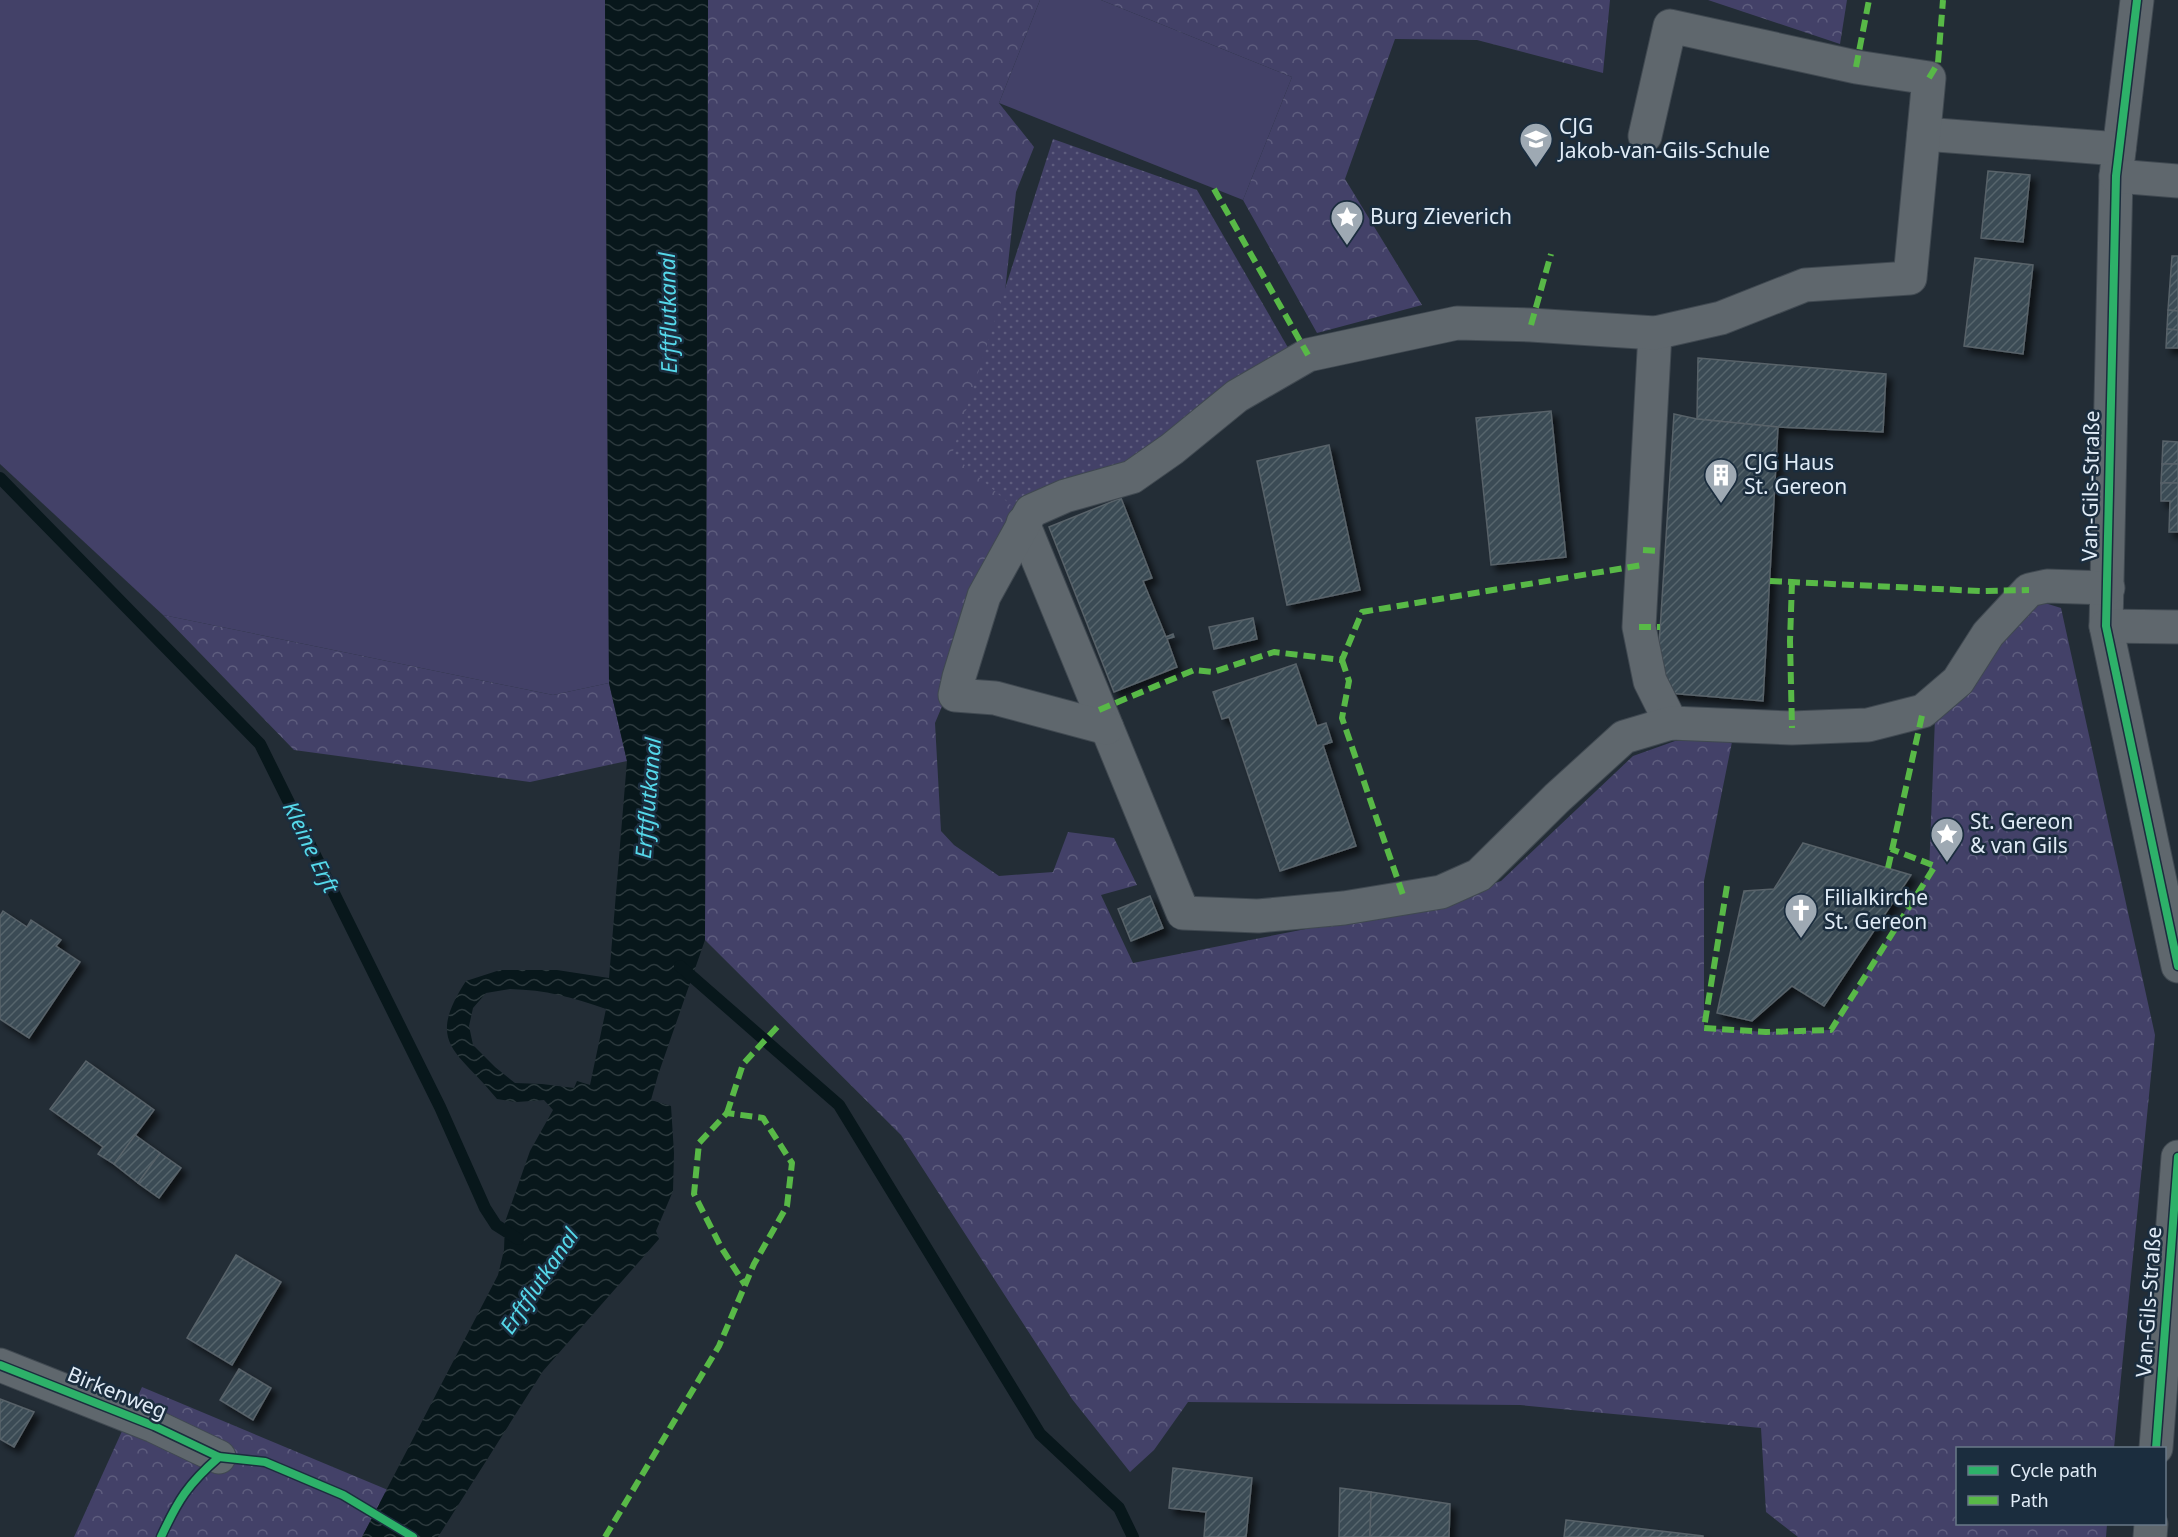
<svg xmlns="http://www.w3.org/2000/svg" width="2178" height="1537" font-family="'Noto Sans',sans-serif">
  <defs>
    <pattern id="forest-crowns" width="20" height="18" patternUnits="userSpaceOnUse" patternTransform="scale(1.5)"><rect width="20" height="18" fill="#434168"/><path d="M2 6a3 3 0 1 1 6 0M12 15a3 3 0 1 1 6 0" fill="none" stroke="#5e5d7e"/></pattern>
    <pattern id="park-dots" width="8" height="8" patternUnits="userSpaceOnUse" patternTransform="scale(1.5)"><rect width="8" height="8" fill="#434168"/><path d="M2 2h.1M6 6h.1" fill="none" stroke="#5e5d7e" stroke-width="1.8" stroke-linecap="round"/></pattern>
    <pattern id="water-waves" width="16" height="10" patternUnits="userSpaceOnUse" patternTransform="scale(1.5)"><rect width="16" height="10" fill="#08171b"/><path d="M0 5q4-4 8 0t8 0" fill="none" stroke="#2c393d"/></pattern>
    <pattern id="building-hatch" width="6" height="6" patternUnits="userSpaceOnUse" patternTransform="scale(1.5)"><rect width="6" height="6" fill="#3b4b54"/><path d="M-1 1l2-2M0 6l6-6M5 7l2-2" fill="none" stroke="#57656d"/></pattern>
    <filter id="shadow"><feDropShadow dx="5.5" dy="5.5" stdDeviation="3" flood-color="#0009"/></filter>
  </defs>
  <rect width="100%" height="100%" fill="#232d36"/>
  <g fill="#434168">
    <polygon points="0,0 605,0 609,683 553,695 163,615 0,464"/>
    <polygon points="1040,0 1101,0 1292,77 1243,200 999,103"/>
  </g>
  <g fill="url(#forest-crowns)">
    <polygon points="708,0 1040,0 999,103 1034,147 1016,192 993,399 1041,471 935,723 941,831 954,845 999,876 1053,872 1068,832 1114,838 1137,885 1101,895 1133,963 1423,906 1501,881 1633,756 1675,741 1733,737 1704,881 1704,1028 1766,1032 1831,1030 1929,873 1935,718 2035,600 2061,608 2155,1035 2114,1448 1958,1448 1958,1524 2107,1524 2106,1537 1798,1537 1766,1512 1761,1428 1520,1405 1188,1402 1154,1450 1130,1472 1072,1399 901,1135 705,940"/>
    <polygon points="1101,0 1610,0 1603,73 1477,40 1395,39 1345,179 1422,305 1317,333 1243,200 1292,77"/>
    <polygon points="1708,0 1847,0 1840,44"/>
    <polygon points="163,615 553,695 609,683 627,761 530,782 294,750"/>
    <polygon points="142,1387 388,1490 362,1537 74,1537"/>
  </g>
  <polygon fill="url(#park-dots)" points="1053,139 1197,190 1290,351 1128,465 1019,512 952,454"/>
  <path fill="url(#water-waves)" fill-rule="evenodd" d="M605 0H708L705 940 658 1075 651 1100 671 1106 674 1153 673 1191 656 1231 659 1239 543 1371 438 1537H362L498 1275 504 1250 505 1222 530 1151 553 1110 544 1100 517 1102 497 1099C459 1051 424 1045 466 981L500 970H557L609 978 627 761 609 683ZM510 989C546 990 572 997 606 1009L590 1085 577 1081 574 1088 542 1084 515 1083 495 1067 473 1045 469 1026 473 1008 486 993Z"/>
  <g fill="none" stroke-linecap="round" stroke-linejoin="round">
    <g stroke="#08171b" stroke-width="12">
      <polyline points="0,478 260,744 440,1107 485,1208 496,1225 518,1239"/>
      <polyline points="680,966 839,1105 1040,1434 1119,1508 1133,1537"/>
    </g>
  </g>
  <g fill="url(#building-hatch)" stroke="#586269" stroke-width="1.5" filter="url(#shadow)">
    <polygon points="1988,171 2030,175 2023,242 1981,238"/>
    <polygon points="2172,256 2178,256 2178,311 2168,310"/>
    <polygon points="1975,258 2033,265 2023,354 1964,346"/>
    <polygon points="2168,310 2178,311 2178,330 2167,329"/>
    <polygon points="2167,329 2178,330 2178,348 2166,348"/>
    <polygon points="1698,358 1886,374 1883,432 1778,427 1697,419"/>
    <polygon points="1551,411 1566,557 1491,565 1476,418"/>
    <polygon points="1674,414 1697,419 1778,427 1763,701 1656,692"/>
    <polygon points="2163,441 2178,442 2178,464 2162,464"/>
    <polygon points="1329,445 1360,590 1287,605 1257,461"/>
    <polygon points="2162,464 2178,464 2178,483 2161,483"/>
    <polygon points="2161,483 2178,483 2178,532 2169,532 2170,501 2161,501"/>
    <polygon points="1121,498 1152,578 1143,581 1166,637 1173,634 1174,637 1167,639 1177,667 1114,692 1049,527"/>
    <polygon points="1253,618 1257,639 1214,649 1209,627"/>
    <polygon points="1296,664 1317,726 1326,723 1332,742 1323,745 1356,846 1280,871 1229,717 1222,719 1213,692"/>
    <polygon points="1803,843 1911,875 1824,1006 1792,986 1752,1021 1717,1013 1744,891 1774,889"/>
    <polygon points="1150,896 1163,928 1131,941 1118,909"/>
    <polygon points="3,911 27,927 31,920 61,940 56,946 80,962 29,1038 0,1019 0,916"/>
    <polygon points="86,1061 154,1110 114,1164 98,1154 103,1147 50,1109"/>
    <polygon points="135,1135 160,1153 138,1183 114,1164"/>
    <polygon points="160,1153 181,1168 159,1198 138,1183"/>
    <polygon points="236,1255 281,1282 232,1365 187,1338"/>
    <polygon points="239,1369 271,1388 253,1420 220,1400"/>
    <polygon points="0,1399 34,1412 14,1447 0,1439"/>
    <polygon points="1173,1468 1252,1478 1246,1537 1204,1537 1206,1512 1169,1508"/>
    <polygon points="1340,1488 1371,1492 1370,1537 1339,1537"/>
    <polygon points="1371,1492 1450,1504 1449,1537 1370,1537"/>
    <polygon points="1566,1520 1703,1536 1703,1537 1564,1537"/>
  </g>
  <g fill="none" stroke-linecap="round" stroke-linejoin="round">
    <defs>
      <g id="minor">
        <polyline points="2137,0 2116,176 2106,626 2178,966"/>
        <polyline points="1924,134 2119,149"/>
        <polyline points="2116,176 2178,181"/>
        <polyline points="1655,333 1639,627 1650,681 1671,723"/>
        <polyline points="1023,523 1183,913 1258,916 1344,908 1441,892 1479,875 1557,798 1624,737 1671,723 1792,728 1868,725 1923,711 1958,681 1988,634 2029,590 2047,586 2108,588"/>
        <polyline points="2106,626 2178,627"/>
        <polyline points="1107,728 995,698 955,695 959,677 984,596 1031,511 1065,496 1132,477 1172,449 1237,396 1308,355 1457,323 1531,325 1655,333 1721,318 1805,285 1910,278 1929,78 1856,67 1670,26 1645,136"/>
        <polyline points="0,1365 154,1426 219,1457"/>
        <polyline points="2156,1448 2178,1157"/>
        <polyline points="2150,1537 2151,1524"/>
      </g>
    </defs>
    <use href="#minor" stroke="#404951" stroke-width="35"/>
    <use href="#minor" stroke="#5f676d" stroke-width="33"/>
    <g stroke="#58b947" stroke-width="6" stroke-dasharray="12 6" stroke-linecap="butt">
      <polyline points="1856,67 1869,0"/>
      <polyline points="1929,78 1938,63 1943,0"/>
      <polyline points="1214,189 1308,355"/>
      <polyline points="1531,325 1551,254"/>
      <polyline points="1643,550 1660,551"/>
      <polyline points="1770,581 1980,591 2029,590"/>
      <polyline points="1792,582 1790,641 1792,728"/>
      <polyline points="1639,627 1660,627"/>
      <polyline points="1342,660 1349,681 1342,718 1404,898"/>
      <polyline points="1099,710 1194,670 1213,672 1274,652 1342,660 1362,612 1642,565"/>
      <polyline points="1888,868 1923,711"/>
      <polyline points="1727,886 1704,1028 1766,1032 1831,1030 1935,866 1891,849"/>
      <polyline points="727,1113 743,1064 779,1025"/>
      <polyline points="605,1537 719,1346 754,1264 787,1206 792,1163 763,1118 727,1113 699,1143 694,1194 721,1247 745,1285"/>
    </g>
    <defs>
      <g id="cycleway">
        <polyline points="2137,0 2116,176 2106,626 2178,966"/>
        <polyline points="0,1365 154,1426 219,1457 265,1462 343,1495 413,1537"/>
        <polyline points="2156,1448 2178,1157"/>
        <path d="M161 1537C178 1500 188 1484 219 1457"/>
      </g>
    </defs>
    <use href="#cycleway" stroke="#1b2d3e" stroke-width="11"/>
    <use href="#cycleway" stroke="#2db169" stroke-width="8"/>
  </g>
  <defs>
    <symbol id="school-pin" viewBox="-11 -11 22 30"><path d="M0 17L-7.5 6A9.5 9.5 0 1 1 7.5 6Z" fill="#9ea9b3" stroke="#1b2d3e"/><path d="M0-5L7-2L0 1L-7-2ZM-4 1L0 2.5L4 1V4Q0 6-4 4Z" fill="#fff"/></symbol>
    <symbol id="sight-pin" viewBox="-11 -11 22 30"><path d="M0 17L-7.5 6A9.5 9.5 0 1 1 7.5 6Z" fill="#9ea9b3" stroke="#1b2d3e"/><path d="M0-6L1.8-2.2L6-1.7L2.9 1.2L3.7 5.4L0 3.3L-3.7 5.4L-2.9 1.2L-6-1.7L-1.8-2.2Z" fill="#fff"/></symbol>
    <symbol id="building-pin" viewBox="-11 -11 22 30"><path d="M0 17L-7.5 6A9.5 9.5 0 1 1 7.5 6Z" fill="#9ea9b3" stroke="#1b2d3e"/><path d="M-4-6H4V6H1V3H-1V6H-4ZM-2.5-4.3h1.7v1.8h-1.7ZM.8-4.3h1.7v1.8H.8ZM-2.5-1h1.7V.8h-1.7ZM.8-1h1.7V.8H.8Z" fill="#fff"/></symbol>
    <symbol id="church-pin" viewBox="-11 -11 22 30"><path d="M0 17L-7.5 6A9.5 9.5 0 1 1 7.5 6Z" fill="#9ea9b3" stroke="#1b2d3e"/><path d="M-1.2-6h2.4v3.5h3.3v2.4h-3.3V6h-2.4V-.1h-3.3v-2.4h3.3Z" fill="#fff"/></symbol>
  </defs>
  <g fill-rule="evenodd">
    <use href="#school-pin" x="1517" y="120" width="38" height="52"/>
    <use href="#sight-pin" x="1328" y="198" width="38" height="52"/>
    <use href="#building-pin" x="1702" y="456" width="38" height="52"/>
    <use href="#sight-pin" x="1928" y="815" width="38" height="52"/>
    <use href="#church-pin" x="1782" y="891" width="38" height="52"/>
  </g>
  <g text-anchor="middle" stroke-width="5" stroke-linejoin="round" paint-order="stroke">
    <g font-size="21" fill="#e1ecf7" stroke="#1b2d3e" text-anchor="start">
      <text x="1559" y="134">CJG<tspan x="1559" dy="24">Jakob-van-Gils-Schule</tspan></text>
      <text x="1370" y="224">Burg Zieverich</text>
      <text x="1744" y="470">CJG Haus<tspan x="1744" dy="24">St. Gereon</tspan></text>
      <text x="1970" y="829">St. Gereon<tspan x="1970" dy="24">&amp; van Gils</tspan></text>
      <text x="1824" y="905">Filialkirche<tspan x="1824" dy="24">St. Gereon</tspan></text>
    </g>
    <g font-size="21" fill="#e1ecf7" stroke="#1b2d3e">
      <text transform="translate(2091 486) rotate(-89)" y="7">Van-Gils-Straße</text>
      <text transform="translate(2149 1302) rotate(-86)" y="7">Van-Gils-Straße</text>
      <text transform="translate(117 1393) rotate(22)" y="7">Birkenweg</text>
    </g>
    <g font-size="22" font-style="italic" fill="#55d8ea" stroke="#1b2d3e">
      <text transform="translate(668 313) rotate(-91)" y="8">Erftflutkanal</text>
      <text transform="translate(648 798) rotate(-85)" y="8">Erftflutkanal</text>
      <text transform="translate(311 847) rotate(64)" y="8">Kleine Erft</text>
      <text transform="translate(539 1281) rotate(-56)" y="8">Erftflutkanal</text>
    </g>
  </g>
  <rect x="1956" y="1447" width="210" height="78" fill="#1b2d3e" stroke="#6a7988" stroke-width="1.5"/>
  <rect x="1968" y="1466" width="30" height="9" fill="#2db169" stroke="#6a7988" stroke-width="1.5"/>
  <text x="2010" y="1477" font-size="18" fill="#e1ecf7">Cycle path</text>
  <rect x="1968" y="1496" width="30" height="9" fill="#58b947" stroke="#6a7988" stroke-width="1.5"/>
  <text x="2010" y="1507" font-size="18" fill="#e1ecf7">Path</text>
</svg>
